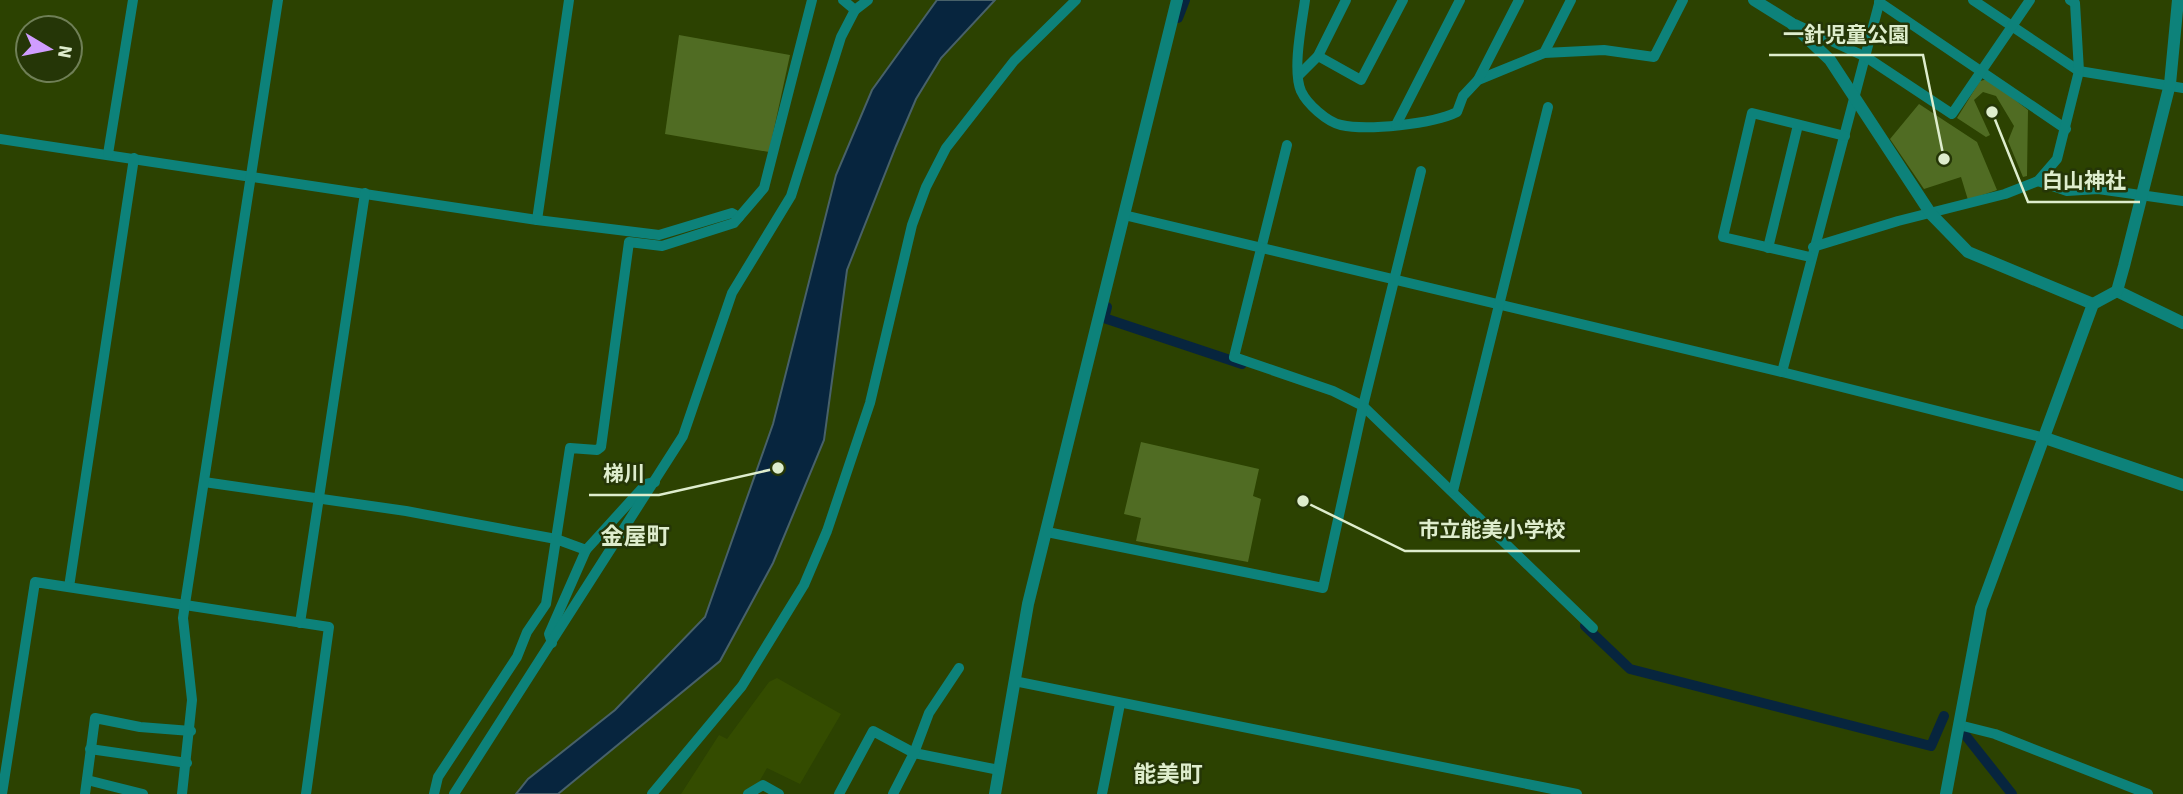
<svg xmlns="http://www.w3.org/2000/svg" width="2183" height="794" font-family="'Source Sans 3','Noto Sans JP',sans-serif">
  <rect width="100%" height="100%" fill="#2c4201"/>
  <polygon fill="#344c00" points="777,678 841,714 800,784 767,768 759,782 743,794 681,794 719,735 727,739 769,682"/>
  <g fill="#506c23">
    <polygon points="679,35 790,55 769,152 665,134"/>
    <polygon points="1988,79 2028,110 2027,176 2023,177 2008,141 2014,126 1996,96 1983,92 1974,100 1990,135 1986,137 1957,118 1980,81"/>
    <polygon points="1919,104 1977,142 1997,190 1968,200 1961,177 1924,189 1890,139"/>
    <polygon points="1141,442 1259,469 1253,496 1261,499 1248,562 1136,541 1141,518 1124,514"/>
  </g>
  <polygon fill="#07253e" stroke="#486169" stroke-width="2" points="937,0 995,0 941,58 916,99 896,146 847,270 824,440 773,563 720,661 558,794 516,794 528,779 615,710 705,617 773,424 836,175 872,90"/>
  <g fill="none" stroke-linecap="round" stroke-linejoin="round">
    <g stroke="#07253e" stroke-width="10">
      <polyline points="1178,18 1185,0"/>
      <polyline points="1107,307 1104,318 1242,364"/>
      <polyline points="1585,626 1630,669 1931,746 1944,716"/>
      <polyline points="1966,736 2012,794"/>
    </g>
    <g stroke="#0d827a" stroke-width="10">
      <polyline points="843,0 855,10"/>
      <path d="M1305 0C1302 22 1292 70 1301 91 1307 104 1327 122 1341 125 1367 131 1433 124 1457 112L1463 96 1478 80 1544 53 1604 50 1654 57 1683 0"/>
      <polyline points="1880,0 1782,372 2045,438"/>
      <polyline points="1973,0 2079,71 2183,88"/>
      <polyline points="1879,2 2066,129"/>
      <polyline points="1795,24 1866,57 1952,114 2030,0"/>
      <polyline points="1544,53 1571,0"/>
      <polyline points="1318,56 1361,80 1403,0"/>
      <polyline points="1299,75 1318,56 1346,0"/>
      <polyline points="1478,80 1519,0"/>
      <polyline points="1396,125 1460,0"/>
      <polyline points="0,139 537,220 659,235 732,213 739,217"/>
      <polyline points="1287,145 1234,357 1333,391 1363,406 1593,628"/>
      <polyline points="108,154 133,0"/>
      <polyline points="2038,181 2067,191 2098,189 2183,201"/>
      <polyline points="1124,215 1782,372"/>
      <polyline points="537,220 569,0"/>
      <polyline points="1813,247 1898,221 2005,194 2038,181 2057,159 2079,71 2075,3 2070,0"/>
      <polyline points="1768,248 1798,125"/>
      <polyline points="1810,257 1723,237 1752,113 1845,136"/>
      <polyline points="204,482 406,511 556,539 586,550 646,484 655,482"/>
      <polyline points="1453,491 1548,107"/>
      <polyline points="1047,532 1323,588 1363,406 1421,171"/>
      <polyline points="69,587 134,158"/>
      <polyline points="300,623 365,193"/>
      <polyline points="552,643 549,634 586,550"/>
      <polyline points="1014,681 1577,794"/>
      <polyline points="1959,725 1995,734 2148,794"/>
      <polyline points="90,749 187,763"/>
      <polyline points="87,780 143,794"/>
      <polyline points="2,794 35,582 329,627 306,794"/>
      <polyline points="85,794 95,718 140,727 191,731"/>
      <polyline points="182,794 192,700 183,618 185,604 278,0"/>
      <polyline points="434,794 438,777 517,657 527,632 546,604 570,448 597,450 601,447 629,242 662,246 734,223 764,188 812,0"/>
      <polyline points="454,794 683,436 732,293 791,196 841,37 855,10 868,0"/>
      <polyline points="652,794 742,686 804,585 827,531 870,403 912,225 926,187 946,148 1014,61 1076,0"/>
      <polyline points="748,794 763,785 779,794"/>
      <polyline points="839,794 873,731 914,753 999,770"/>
      <polyline points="893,794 914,753 929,713 959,668"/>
      <polyline points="1102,794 1120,704"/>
    </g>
    <g stroke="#0d827a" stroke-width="12">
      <polyline points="1754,0 1791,23 1830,60 1931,214 1968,252 2093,304"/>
      <polyline points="2117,291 2183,323"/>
      <polyline points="2045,438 2183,485"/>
      <polyline points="995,794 1028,604 1177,0"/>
      <polyline points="1946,794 1981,608 2093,304 2117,291 2124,266 2170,84 2178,0"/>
    </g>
  </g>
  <g text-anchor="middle" stroke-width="5" stroke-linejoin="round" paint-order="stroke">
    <g font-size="23" font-weight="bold" fill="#deedcd" stroke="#253607">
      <text x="635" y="544">金屋町</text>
      <text x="1168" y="782">能美町</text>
    </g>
  </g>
  <path fill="none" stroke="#deedcd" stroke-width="2.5" d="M1944 159L1923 55H1769M1992 112L2028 202H2140M778 468L659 495H589M1303 501L1405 551H1580"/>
  <g fill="#deedcd" stroke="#253607" stroke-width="2.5">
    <circle cx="1944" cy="159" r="7"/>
    <circle cx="1992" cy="112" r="7"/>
    <circle cx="778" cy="468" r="7"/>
    <circle cx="1303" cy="501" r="7"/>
  </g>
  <g font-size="21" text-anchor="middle" font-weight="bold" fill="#deedcd" stroke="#253607" stroke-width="5" stroke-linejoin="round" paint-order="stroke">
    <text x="1846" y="42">一針児童公園</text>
    <text x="2084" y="188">白山神社</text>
    <text x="624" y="481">梯川</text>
    <text x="1492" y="537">市立能美小学校</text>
  </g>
  <g transform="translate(49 49) rotate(100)"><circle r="33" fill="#253607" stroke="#6f7f56" stroke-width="2"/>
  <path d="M0-5L12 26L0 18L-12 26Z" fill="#d09dff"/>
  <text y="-10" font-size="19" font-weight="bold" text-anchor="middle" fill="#deedcd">N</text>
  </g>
</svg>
